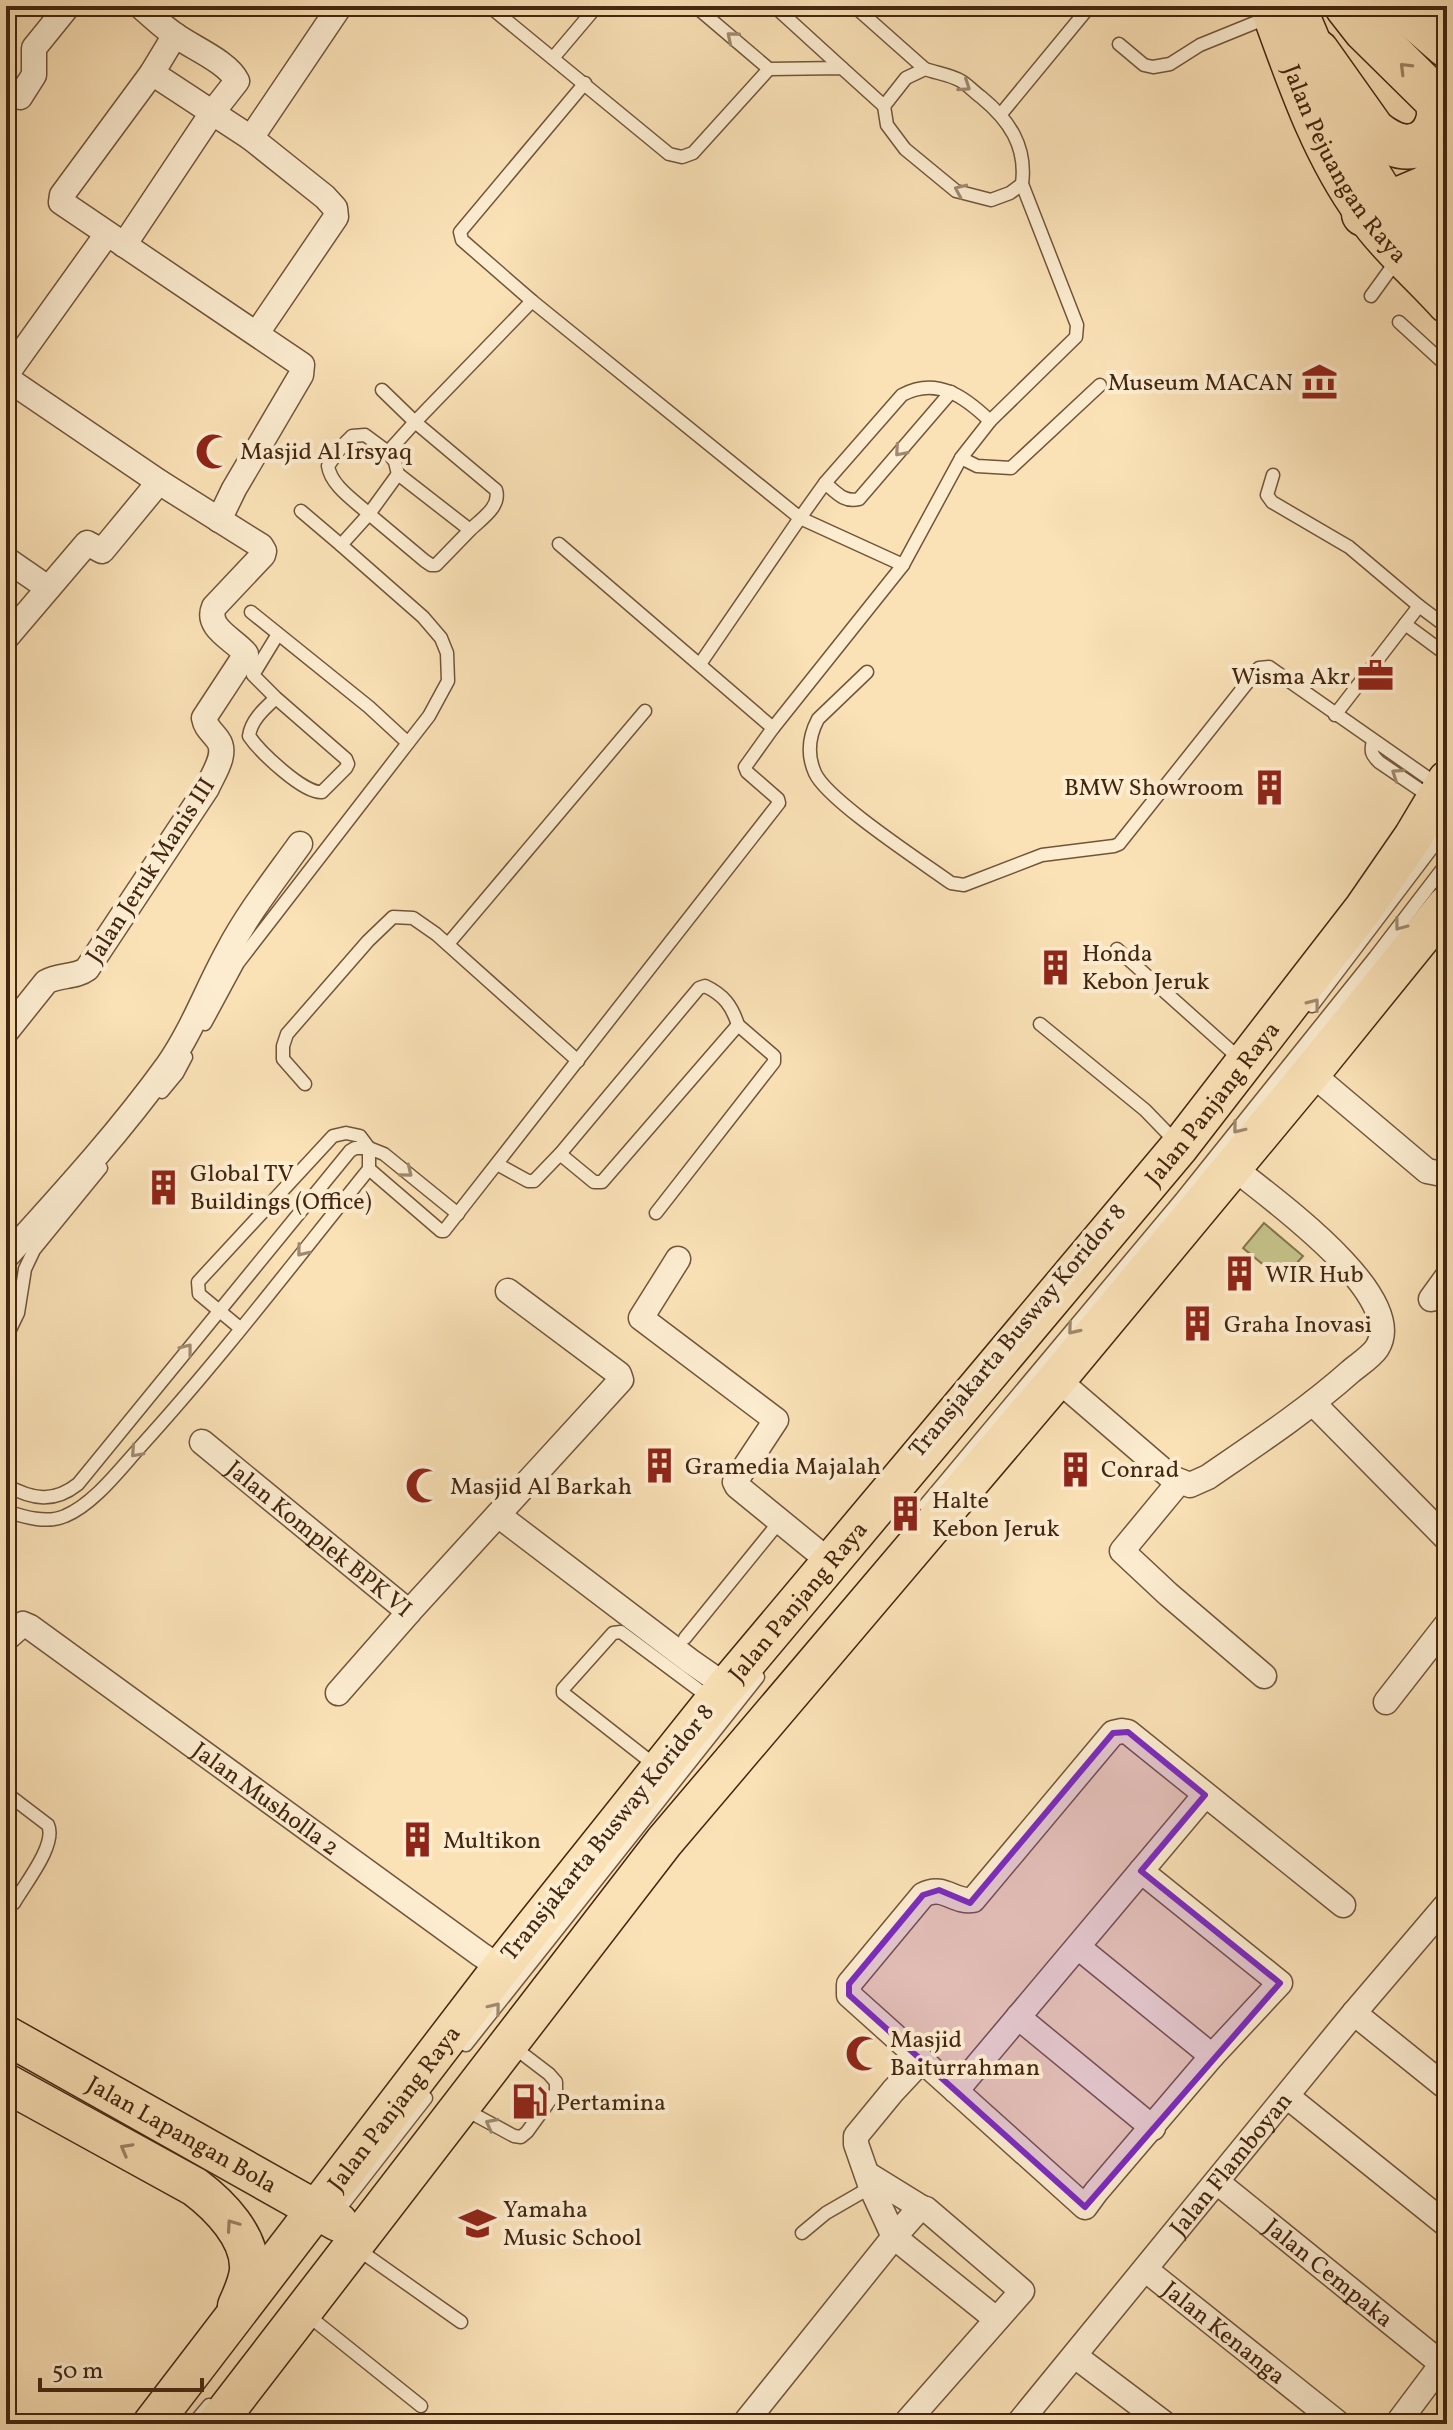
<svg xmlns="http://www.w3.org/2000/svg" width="1453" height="2430" font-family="Vollkorn,serif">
  <rect width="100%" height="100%" fill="#fae1b6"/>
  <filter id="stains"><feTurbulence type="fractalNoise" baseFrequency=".0025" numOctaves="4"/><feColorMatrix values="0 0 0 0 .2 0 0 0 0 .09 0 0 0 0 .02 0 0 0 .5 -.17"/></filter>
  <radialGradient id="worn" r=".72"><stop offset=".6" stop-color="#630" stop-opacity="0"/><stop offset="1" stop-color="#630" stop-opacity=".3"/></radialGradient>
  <polygon fill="#c4c189" stroke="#84744c" stroke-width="2" points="1264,1223 1303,1256 1282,1280 1243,1248"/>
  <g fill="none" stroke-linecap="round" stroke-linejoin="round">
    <defs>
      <g id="service">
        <polyline points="489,6 669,154 682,157 693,153 769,69"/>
        <polyline points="695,6 769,69 842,68 884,106 887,125 905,149 956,191 991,200 1010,193 1022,184"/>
        <polyline points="774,6 842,68"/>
        <polyline points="854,6 925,69"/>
        <polyline points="1119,44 1144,65 1153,67 1170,64 1200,45 1269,17"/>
        <polyline points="553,58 597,6"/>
        <path d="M585 83 460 232 462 240 532 301 800 518 825 483 902 395C937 376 965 397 990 421"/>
        <polyline points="1001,114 1090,6"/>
        <polyline points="1371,296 1397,260"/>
        <polyline points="1399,322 1447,366"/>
        <polyline points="382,390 415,422 532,301"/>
        <path d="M388 452 365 435 352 436 342 446 328 466C331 486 355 501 369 514L398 474"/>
        <polyline points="961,458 977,466 1011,468 1100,385"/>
        <polyline points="1273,475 1267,495 1272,502 1349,547 1419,606 1447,627"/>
        <path d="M825 483C836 492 844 503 859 499L951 392"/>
        <polyline points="301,511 341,545"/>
        <polyline points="1405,624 1447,655"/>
        <path d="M700 664 800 518 903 565 961 458 990 421 1076 337 1077 325 1022 184C1027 146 1009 120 981 97 974 92 968 85 961 81 951 75 936 73 925 69L906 78 884 106"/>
        <path d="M867 672 818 719C809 736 807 755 815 773 827 800 922 862 951 883L964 885 1042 855 1114 846 1119 844 1259 668 1269 667 1438 785"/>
        <path d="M276 698C265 708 251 720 249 736 260 752 304 794 322 792L346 768 348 764 346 759 276 698 253 675 278 634"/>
        <polyline points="1335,715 1419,606"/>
        <polyline points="773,728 903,565"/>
        <path d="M1373 741C1370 752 1372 755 1379 762L1432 798"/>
        <path d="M408 743 429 716 448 681 447 653 441 638 423 617 341 545 369 514 425 561 431 565H436L470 530 398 474 395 462 388 452 415 422 496 490C501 507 481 519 470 530"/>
        <polyline points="448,944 645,711"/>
        <polyline points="1117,949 1240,1059"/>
        <polyline points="1312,1006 1447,828"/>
        <polyline points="205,1024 238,963 408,743 369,707 251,612"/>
        <polyline points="1040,1024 1145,1110 1178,1144"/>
        <polyline points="305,1084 283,1059 283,1046 287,1034 368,941 393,917 413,918 436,934 578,1061"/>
        <polyline points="162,1092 177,1074 186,1057"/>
        <path d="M560 1154 699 988 705 986C724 995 732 1006 738 1025"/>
        <polyline points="497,1164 528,1181 534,1181 560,1154 594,1182 602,1182 738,1025 774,1056 774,1062 656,1213"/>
        <polyline points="369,1169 441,1231 444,1231 779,803 778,799 747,772 745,767 773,728 559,544"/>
        <polyline points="6,1338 18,1313 25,1269 34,1250 101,1168"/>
        <path d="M6 1485C33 1500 54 1503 78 1484L350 1151 355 1148H369L384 1154 458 1214"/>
        <polyline points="925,1505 1181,1199 1375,957 1447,863"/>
        <path d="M6 1511C24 1517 47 1524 65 1516 94 1504 120 1469 141 1446 221 1358 294 1262 369 1169V1148L360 1136 346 1133 333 1136 198 1282 199 1294 240 1328"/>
        <polyline points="685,1638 780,1521"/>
        <polyline points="656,1766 563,1693 563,1689 613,1633 621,1632 711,1699"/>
        <path d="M6 1793 48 1825C57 1845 24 1885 14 1903"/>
        <polyline points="466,2045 758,1677"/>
        <polyline points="464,2109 514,2136 521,2137 527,2132 556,2092 556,2082 549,2074 511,2045"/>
        <polyline points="334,2216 426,2098"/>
        <polyline points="802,2233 826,2213 871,2187"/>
        <polyline points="356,2248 461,2322"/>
        <polyline points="305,2313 421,2406"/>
        <polyline points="193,2424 209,2405"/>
      </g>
      <g id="minor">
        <polyline points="175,35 152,73 62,195 61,202 302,365 301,375 234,489 219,520"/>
        <polyline points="152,73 251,138 325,197 335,208 336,217 257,333"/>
        <polyline points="20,97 34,75 34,48 68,6"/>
        <polyline points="251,138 340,6"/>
        <path d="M124 245 212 113 237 81C228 62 193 48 175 35 163 27 152 16 140 6"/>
        <polyline points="6,375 107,234"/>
        <path d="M6 378 159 482 261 546 264 551 263 555 214 607C205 628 234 639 246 654L204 718C206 729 212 731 218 740 228 754 213 774 207 788L87 969C75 978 59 974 46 982L6 1032"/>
        <polyline points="6,559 48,588"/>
        <polyline points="6,638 87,543 102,551 159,482"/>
        <polyline points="1311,1073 1427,1171 1447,1175"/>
        <path d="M6 1257C62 1195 119 1133 168 1065 193 1029 207 989 228 951 248 913 275 879 300 844"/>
        <polyline points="678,1259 641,1318 776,1420 735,1482 737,1486 830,1562"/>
        <polyline points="1431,1299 1447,1277"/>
        <path d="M1057 1379 1172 1478 1190 1485 1208 1477C1256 1444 1306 1411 1350 1372 1358 1365 1371 1357 1377 1348 1410 1296 1268 1196 1234 1168"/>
        <polyline points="1313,1403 1447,1539"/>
        <path id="s1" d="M202 1442 409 1612 621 1380 619 1374 508 1291"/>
        <polyline points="1179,1482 1122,1551 1168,1594 1264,1676"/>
        <polyline points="498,1515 690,1661 726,1686"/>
        <path id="s2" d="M6 1639 23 1624 30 1627 480 1954 501 1968"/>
        <polyline points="338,1693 409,1612"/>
        <polyline points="1386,1702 1447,1624"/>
        <path d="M1205 1795 956 2091 849 1995V1984L923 1895C944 1884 954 1903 973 1900L1113 1733 1122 1731 1128 1732 1343 1905"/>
        <polyline points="1078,1947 1212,2056"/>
        <polyline points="1354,2013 1447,2088"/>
        <polyline points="1018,2017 1153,2128"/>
        <polyline points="956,2091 1085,2207 1096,2192 1212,2056 1280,1983 1141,1871"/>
        <polyline points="1288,2097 1447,2225"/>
        <polyline points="867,2174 922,2208"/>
        <path id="s3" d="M1217 2182 1442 2364"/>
        <path id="s4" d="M1146 2270 1339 2424"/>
        <polyline points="1075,2356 1165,2424"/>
        <polyline points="744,2424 894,2237 871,2187 856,2144 856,2136 893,2091 921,2061"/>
        <polyline points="905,2424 1022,2291 926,2209 922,2208 918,2210 894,2237 996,2319"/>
        <path id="s5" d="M1018 2424 1354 2013 1447 1904"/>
        <polyline points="1397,2424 1442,2364"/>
      </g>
      <g id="primary">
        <path id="s6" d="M1269 6C1295 77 1319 151 1364 213 1387 246 1420 274 1447 304"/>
        <path d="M1296 6C1329 80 1355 165 1409 227"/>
        <path id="s7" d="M6 2035 338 2222"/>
        <path d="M6 2083 195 2187C219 2205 251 2237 249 2270 248 2282 242 2295 237 2306"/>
        <path id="s8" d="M152 2424 501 1968 714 1701 1180 1146 1364 908 1413 837 1447 780"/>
        <polyline points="216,2424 664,1842 1057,1379 1311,1073 1447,905"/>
      </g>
      <g id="motorway">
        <polyline points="1402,6 1447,45"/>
        <path d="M1317 52 1373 131C1384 140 1399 149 1413 146 1435 142 1446 114 1434 97L1365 29 1347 6"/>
        <polyline points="1364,214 1426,188 1447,172"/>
        <path d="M1437 260C1435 236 1437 219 1447 197"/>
      </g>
    </defs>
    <use href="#service" stroke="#71553a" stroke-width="15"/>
    <use href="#minor" stroke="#71553a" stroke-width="27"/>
    <use href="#primary" stroke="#432610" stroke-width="41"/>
    <use href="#motorway" stroke="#432610" stroke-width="47"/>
    <use href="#service" stroke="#fcecd0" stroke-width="12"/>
    <use href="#minor" stroke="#fcecd0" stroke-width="24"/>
    <use href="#primary" stroke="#fae1b6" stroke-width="38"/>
    <use href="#motorway" stroke="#fae1b6" stroke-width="44"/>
  </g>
  <defs><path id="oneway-chevron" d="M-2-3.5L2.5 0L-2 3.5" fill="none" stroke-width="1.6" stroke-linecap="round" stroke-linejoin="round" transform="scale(2)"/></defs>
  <g stroke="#a08970">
    <use href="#oneway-chevron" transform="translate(732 37) rotate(-140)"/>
    <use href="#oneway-chevron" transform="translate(965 86) rotate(34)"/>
    <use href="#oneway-chevron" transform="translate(960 190) rotate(-156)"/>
    <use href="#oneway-chevron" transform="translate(900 451) rotate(131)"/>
    <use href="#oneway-chevron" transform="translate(1397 774) rotate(-146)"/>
    <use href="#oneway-chevron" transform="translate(1400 925) rotate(127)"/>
    <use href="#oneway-chevron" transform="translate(1314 1004) rotate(-52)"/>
    <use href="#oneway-chevron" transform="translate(1238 1128) rotate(129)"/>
    <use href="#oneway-chevron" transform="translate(407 1172) rotate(39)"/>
    <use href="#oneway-chevron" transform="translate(302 1251) rotate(129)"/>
    <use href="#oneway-chevron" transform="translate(1073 1329) rotate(130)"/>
    <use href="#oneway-chevron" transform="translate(187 1349) rotate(-52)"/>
    <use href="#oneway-chevron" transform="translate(136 1452) rotate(132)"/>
    <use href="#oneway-chevron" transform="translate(495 2008) rotate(-51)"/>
    <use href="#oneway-chevron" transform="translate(491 2124) rotate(-152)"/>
  </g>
  <g stroke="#9e8463">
    <use href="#oneway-chevron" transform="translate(1405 68) rotate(-135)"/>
    <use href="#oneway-chevron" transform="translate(126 2149) rotate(-151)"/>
    <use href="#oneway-chevron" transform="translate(232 2225) rotate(-125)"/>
  </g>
  <path fill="#7b2cbf" fill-opacity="0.2" stroke="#7b2cbf" stroke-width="6" stroke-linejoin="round" d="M1128 1732 1205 1795 1141 1871 1280 1983 1085 2207 849 1995V1984L923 1895 939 1890 970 1903 1113 1733Z"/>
  <defs>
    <symbol id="museum-bare" viewBox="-9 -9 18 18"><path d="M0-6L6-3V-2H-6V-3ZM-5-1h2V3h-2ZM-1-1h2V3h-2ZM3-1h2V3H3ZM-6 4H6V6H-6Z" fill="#8f2418" stroke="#fcecd0" stroke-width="2.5" paint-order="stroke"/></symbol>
    <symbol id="mosque-bare" viewBox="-9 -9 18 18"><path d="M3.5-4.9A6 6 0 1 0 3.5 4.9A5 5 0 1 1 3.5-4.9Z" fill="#8f2418" stroke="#fcecd0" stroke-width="2.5" paint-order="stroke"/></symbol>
    <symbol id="office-bare" viewBox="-9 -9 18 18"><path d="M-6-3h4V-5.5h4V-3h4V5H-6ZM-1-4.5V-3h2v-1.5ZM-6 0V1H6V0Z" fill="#8f2418" stroke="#fcecd0" stroke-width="2.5" paint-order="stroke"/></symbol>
    <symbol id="building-bare" viewBox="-9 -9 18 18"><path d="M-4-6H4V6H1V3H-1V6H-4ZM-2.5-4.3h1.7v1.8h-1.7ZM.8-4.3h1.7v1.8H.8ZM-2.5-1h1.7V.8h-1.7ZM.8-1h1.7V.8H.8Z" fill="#8f2418" stroke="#fcecd0" stroke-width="2.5" paint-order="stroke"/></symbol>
    <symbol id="fuel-bare" viewBox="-9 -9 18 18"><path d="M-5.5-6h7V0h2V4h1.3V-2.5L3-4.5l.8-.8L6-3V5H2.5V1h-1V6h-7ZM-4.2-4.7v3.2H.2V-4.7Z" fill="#8f2418" stroke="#fcecd0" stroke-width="2.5" paint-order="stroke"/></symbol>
    <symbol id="school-bare" viewBox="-9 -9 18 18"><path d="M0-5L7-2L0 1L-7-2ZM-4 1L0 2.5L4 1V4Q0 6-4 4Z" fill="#8f2418" stroke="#fcecd0" stroke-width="2.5" paint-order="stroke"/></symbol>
  </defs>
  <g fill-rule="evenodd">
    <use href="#museum-bare" x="1294" y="356" width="51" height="51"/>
    <use href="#mosque-bare" x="188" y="426" width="51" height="51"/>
    <use href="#office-bare" x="1350" y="650" width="51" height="51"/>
    <use href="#building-bare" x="1244" y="762" width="51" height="51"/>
    <use href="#building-bare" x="1030" y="942" width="51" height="51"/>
    <use href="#building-bare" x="138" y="1162" width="51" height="51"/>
    <use href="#building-bare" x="1214" y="1248" width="51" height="51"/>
    <use href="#building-bare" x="1172" y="1298" width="51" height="51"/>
    <use href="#building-bare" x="634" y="1440" width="51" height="51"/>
    <use href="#building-bare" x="1050" y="1444" width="51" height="51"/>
    <use href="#mosque-bare" x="398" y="1460" width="51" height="51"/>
    <use href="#building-bare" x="880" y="1488" width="51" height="51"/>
    <use href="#building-bare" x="392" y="1814" width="51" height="51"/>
    <use href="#mosque-bare" x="838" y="2028" width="51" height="51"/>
    <use href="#fuel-bare" x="504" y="2076" width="51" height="51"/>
    <use href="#school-bare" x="452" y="2198" width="51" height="51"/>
  </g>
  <g text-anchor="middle" stroke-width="8" stroke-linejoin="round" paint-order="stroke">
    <g font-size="24" fill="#432610" stroke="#fcecd0">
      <text dy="8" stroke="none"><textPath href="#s6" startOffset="176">Jalan Pejuangan Raya</textPath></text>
      <text transform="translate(150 870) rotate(-57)" y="8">Jalan Jeruk Manis III</text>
      <text dy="8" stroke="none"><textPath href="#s8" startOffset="1694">Jalan Panjang Raya</textPath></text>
      <text transform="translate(1017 1330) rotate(-50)" y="8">Transjakarta Busway Koridor 8</text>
      <text dy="8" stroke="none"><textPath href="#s1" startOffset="152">Jalan Komplek BPK VI</textPath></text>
      <text dy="8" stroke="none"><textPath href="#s8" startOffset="1046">Jalan Panjang Raya</textPath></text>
      <text dy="8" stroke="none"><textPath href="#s2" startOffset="322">Jalan Musholla 2</textPath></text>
      <text transform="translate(607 1832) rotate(-51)" y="8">Transjakarta Busway Koridor 8</text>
      <text dy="8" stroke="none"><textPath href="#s8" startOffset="398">Jalan Panjang Raya</textPath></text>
      <text dy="8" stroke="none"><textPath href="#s7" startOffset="202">Jalan Lapangan Bola</textPath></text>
      <text dy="8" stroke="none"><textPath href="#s5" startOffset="336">Jalan Flamboyan</textPath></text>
      <text dy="8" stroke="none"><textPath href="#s3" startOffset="144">Jalan Cempaka</textPath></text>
      <text dy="8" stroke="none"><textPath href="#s4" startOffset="100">Jalan Kenanga</textPath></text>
    </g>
    <g font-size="24" fill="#432610" stroke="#fcecd0" text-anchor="start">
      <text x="1293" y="390" text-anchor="end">Museum MACAN</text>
      <text x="240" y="459">Masjid Al Irsyaq</text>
      <text x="1350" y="684" text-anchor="end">Wisma Akr</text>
      <text x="1244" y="795" text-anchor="end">BMW Showroom</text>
      <text x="1082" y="961">Honda<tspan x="1082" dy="28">Kebon Jeruk</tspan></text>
      <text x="190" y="1181">Global TV<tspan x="190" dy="28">Buildings (Office)</tspan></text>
      <text x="1265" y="1282">WIR Hub</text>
      <text x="1224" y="1332">Graha Inovasi</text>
      <text x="685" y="1474">Gramedia Majalah</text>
      <text x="1101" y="1477">Conrad</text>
      <text x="450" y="1494">Masjid Al Barkah</text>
      <text x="932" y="1508">Halte<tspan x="932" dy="28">Kebon Jeruk</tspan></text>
      <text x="443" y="1848">Multikon</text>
      <text x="890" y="2047">Masjid<tspan x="890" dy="28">Baiturrahman</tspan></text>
      <text x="556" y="2110">Pertamina</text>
      <text x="503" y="2217">Yamaha<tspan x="503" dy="28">Music School</tspan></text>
    </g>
  </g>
  <rect width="1453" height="2430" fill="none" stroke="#fae1b6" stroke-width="32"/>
  <rect x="8" y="8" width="1437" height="2414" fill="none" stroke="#432610" stroke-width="4"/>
  <rect x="16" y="16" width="1421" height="2398" fill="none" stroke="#432610" stroke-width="2"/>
  <path d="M40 2378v12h162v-12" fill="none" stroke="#432610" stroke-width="4"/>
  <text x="52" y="2378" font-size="24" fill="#432610" stroke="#fcecd0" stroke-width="6" paint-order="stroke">50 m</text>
  <rect width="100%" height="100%" filter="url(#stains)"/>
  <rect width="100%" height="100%" fill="url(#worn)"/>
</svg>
